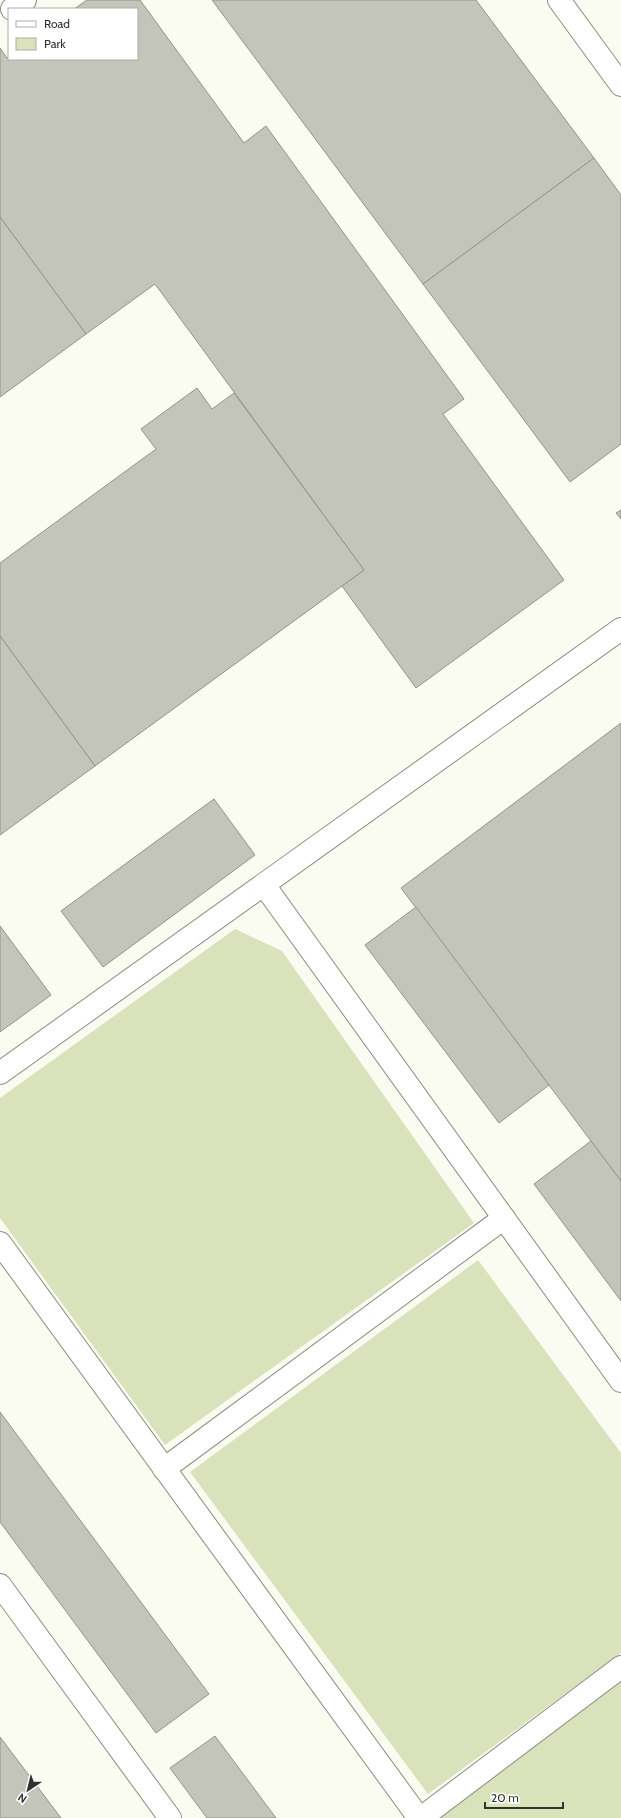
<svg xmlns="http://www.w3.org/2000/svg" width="621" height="1818" font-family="Cabin,sans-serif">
  <rect width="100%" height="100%" fill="#fafcf2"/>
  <g fill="#d9e2bb">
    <polygon points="235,929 282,951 474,1223 165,1445 0,1218 0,1098"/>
    <polygon points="478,1260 621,1453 621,1653 428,1794 190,1472"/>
    <polygon points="621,1681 621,1818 442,1818 441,1817"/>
  </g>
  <g fill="#c3c5bb" stroke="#92948a">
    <polygon points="87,0 140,0 244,143 266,126 464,399 443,414 564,580 416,688 342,586 364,570 155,284 86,334 0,217 0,48 7,58 9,56 9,59 137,59 137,9 74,9"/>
    <polygon points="212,0 476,0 594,158 423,284"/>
    <polygon points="594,158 621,195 621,444 570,482 423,284"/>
    <polygon points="0,217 86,334 0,397"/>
    <polygon points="197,388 212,409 234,393 364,570 95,766 0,636 0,563 156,449 141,429"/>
    <polygon points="621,510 621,519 616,513"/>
    <polygon points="0,636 95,766 0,835"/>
    <polygon points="621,723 621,1181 401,888"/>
    <polygon points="214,799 255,855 103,967 61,911"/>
    <polygon points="416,907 549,1085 499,1123 365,945"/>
    <polygon points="0,926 51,995 0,1032"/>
    <polygon points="591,1141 621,1181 621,1301 534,1184"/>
    <polygon points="0,1412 209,1694 156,1733 0,1522"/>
    <polygon points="215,1736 276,1818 207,1818 170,1768"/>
    <polygon points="0,1737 61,1818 0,1818"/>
  </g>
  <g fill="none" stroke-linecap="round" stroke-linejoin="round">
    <defs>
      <g id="minor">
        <polyline points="559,0 621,85"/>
        <polyline points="12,9 25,0"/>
        <polyline points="264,885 621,1381"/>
        <polyline points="0,1073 621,629"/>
        <polyline points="0,1243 419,1818"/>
        <polyline points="164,1469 504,1218"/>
        <polyline points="0,1585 170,1818"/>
        <polyline points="421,1818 621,1667"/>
      </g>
    </defs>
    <use href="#minor" stroke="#8a8d83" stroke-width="24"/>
    <use href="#minor" stroke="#fff" stroke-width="22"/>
  </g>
  <rect x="8" y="8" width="130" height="52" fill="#ffffff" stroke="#adadab"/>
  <rect x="16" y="21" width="20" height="6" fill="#ffffff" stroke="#adadab"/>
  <text x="44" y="28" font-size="12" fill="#31322e">Road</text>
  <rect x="16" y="38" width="20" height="12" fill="#d9e2bb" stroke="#adadab"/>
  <text x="44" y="48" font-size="12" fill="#31322e">Park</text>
  <g transform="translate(28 1790) rotate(215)" stroke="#ffffff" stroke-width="3" paint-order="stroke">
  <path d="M0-3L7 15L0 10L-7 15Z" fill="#31322e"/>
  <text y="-6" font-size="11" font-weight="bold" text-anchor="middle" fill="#31322e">N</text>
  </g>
  <path d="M485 1802v6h78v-6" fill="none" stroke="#31322e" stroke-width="2"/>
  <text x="491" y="1802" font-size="12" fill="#31322e" stroke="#ffffff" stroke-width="3" paint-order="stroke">20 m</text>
</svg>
